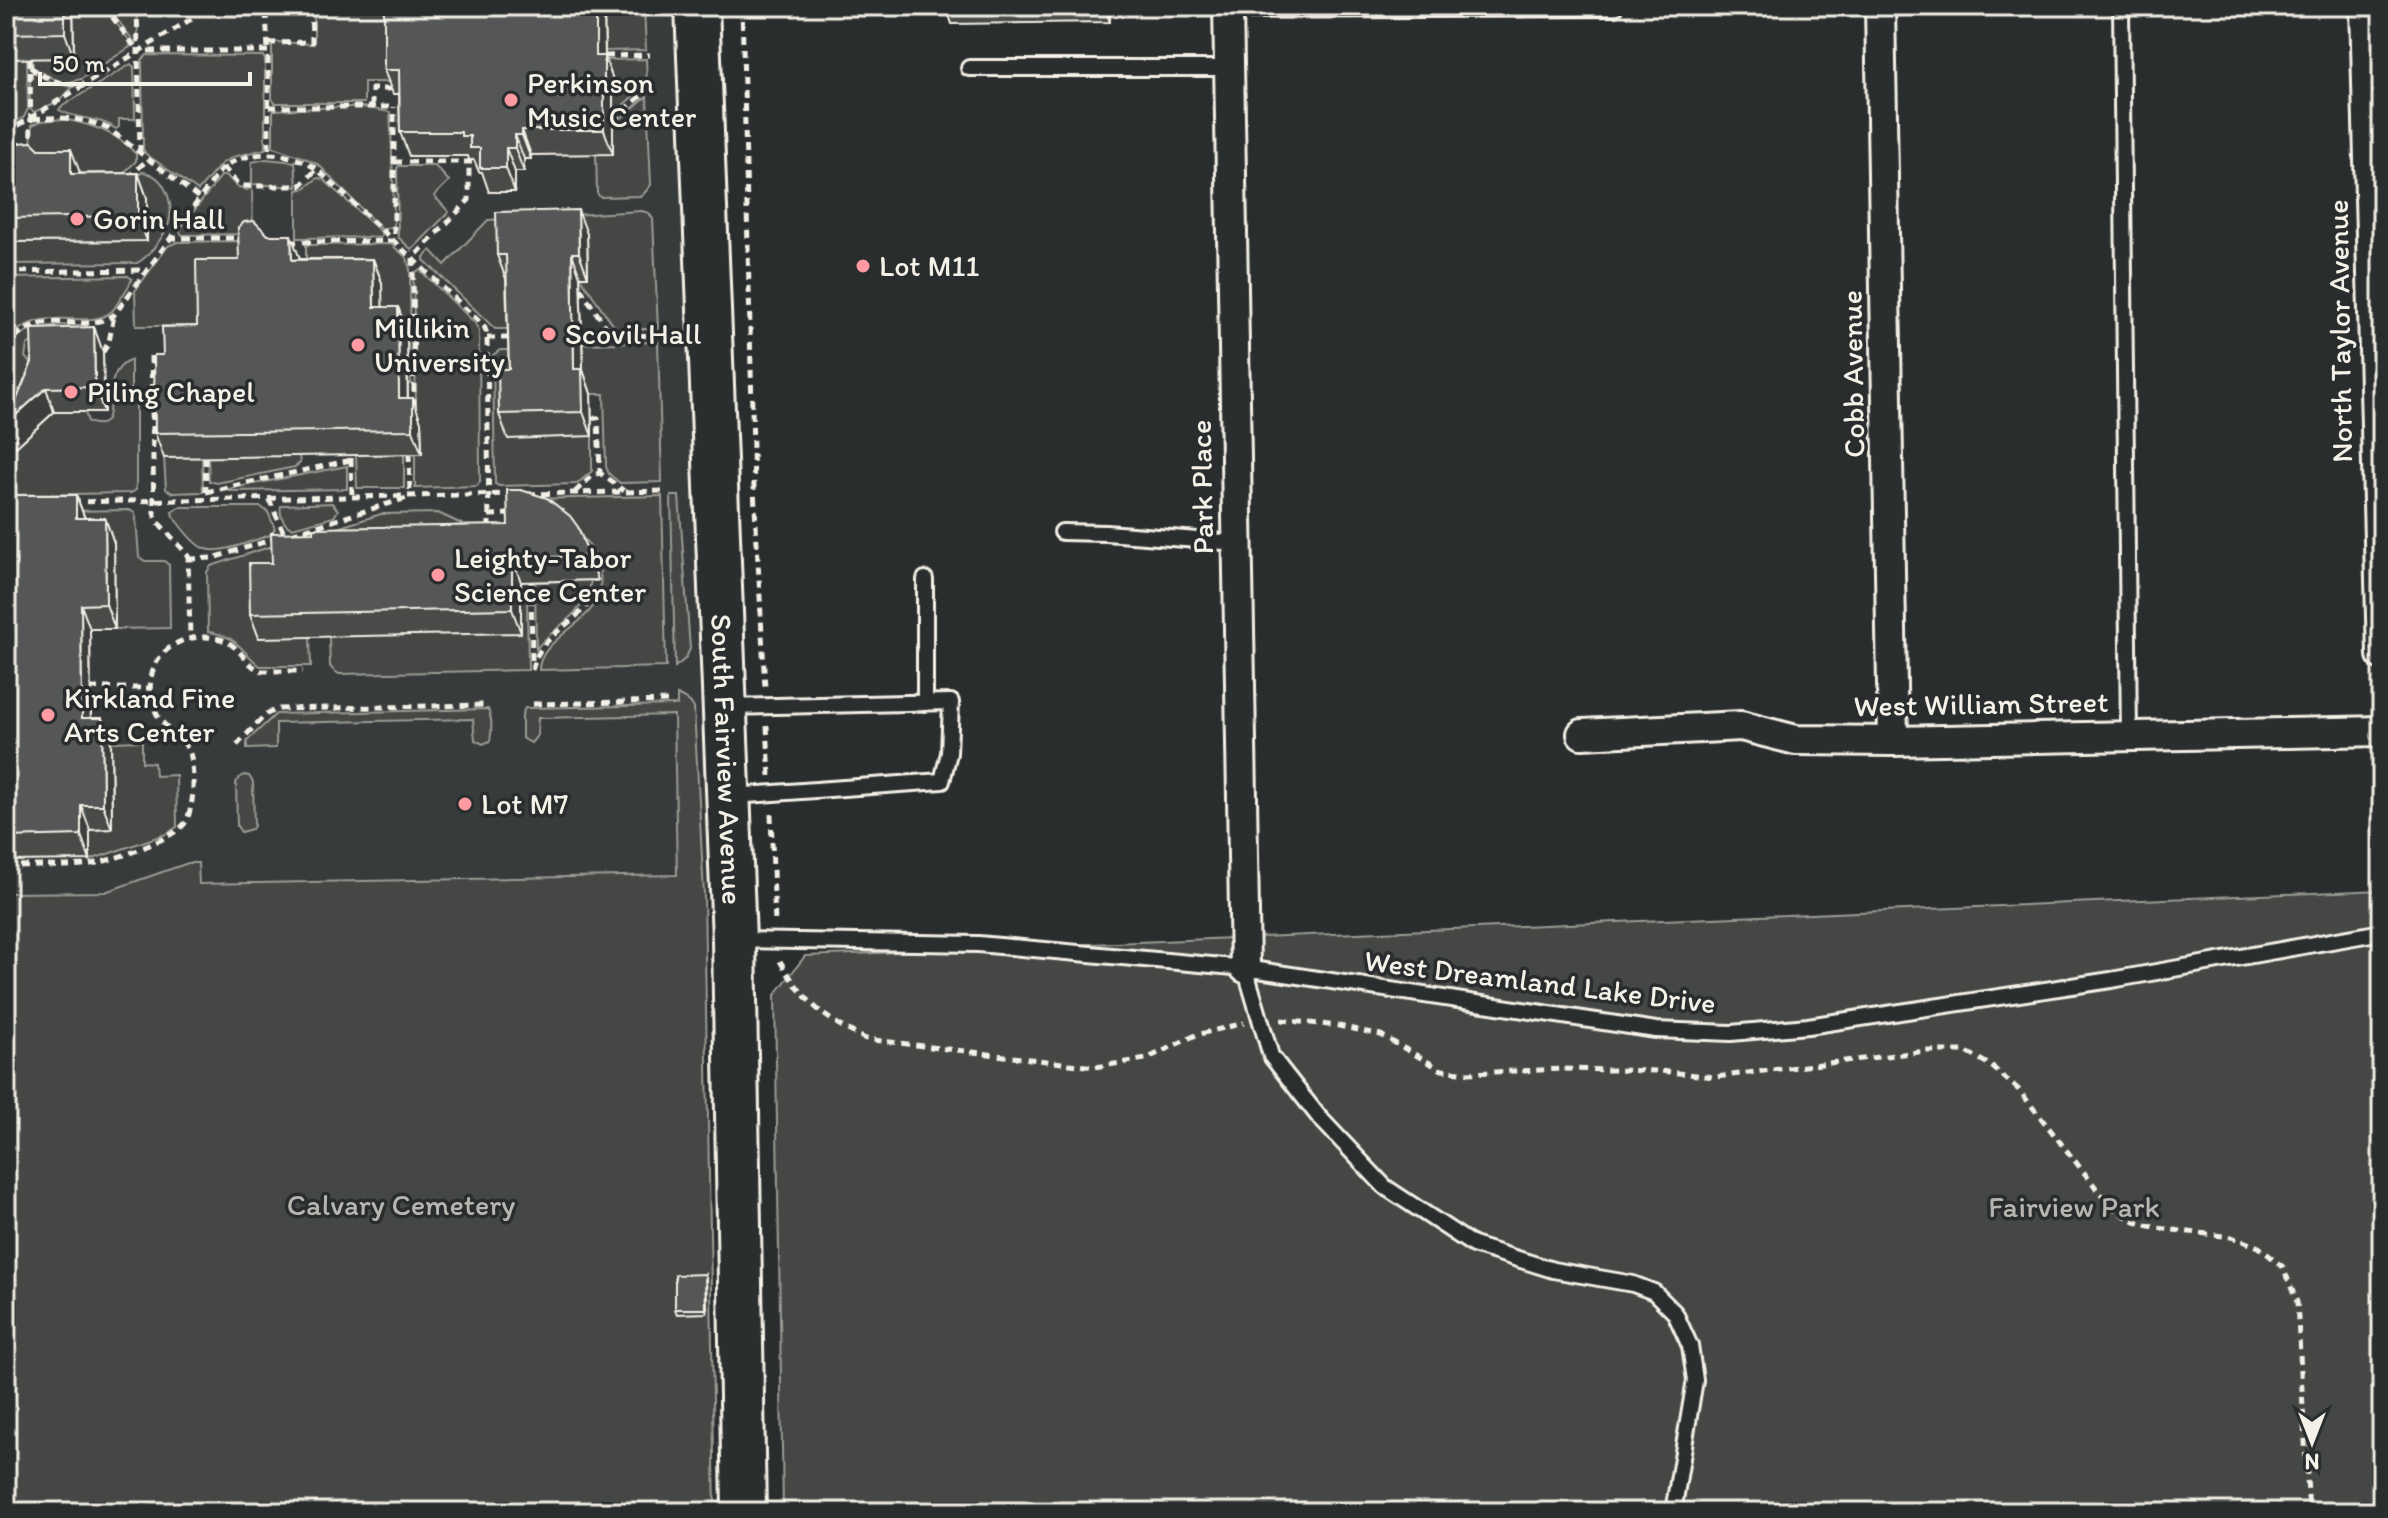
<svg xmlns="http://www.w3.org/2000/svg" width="2388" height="1518" font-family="Itim,sans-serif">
  <rect width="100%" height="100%" fill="#2a2d2e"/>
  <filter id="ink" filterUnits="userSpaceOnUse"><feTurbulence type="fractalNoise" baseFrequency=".0125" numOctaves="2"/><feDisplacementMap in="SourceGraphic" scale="16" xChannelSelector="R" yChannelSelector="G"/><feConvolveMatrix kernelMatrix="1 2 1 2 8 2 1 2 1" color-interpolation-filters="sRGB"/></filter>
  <g filter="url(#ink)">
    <polygon fill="#373a3a" points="6,6 697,6 727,894 6,902"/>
    <g fill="#444645" stroke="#9c9c96" stroke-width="2">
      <polygon points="73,6 103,6 130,41 130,47 81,79 63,84 33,67 32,58 74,57"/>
      <polygon points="107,6 137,6 138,39 136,44"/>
      <polygon points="314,6 473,6 393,82 364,82 364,103 275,103 272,99 272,46 275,42 314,44"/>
      <polygon points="499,6 644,6 646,50 605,51 604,14"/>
      <polygon points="147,55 263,56 265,60 265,149 233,157 221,164 198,191 146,154 143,149 142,60"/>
      <polygon points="6,58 27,58 28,109 24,117 6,127"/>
      <polygon points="646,59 647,84 613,114 605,60"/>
      <path d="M131 64 134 67 135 119H119V127L116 129C98 116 76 120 59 110L61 107Z"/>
      <polygon points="33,72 52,83 73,87 57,102 34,112 30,109 30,75"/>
      <polygon points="647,96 651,185 642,196 600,197 597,193 596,154 613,125"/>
      <path d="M340 107H362L390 112C392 150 394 188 394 226L382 230 319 165 305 158 273 147V112L274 110Z"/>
      <path d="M64 119C92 125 117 132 136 154V161L124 173H48L31 151 32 125 41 121Z"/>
      <polygon points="266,159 295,162 297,187 252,184 252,162"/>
      <polygon points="399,166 435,166 449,181 434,196 449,212 412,250 398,237 397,168"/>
      <path d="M142 172C165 174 174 203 169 223 165 235 148 258 137 263L6 264V242L147 241 133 182Z"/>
      <polygon points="221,176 227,176 236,186 247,190 252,187 253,234 182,235 179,230"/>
      <polygon points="318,178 323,179 381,232 381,237 297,238 297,190 303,189"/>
      <polygon points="642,211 649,213 653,219 658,329 616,329 580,277 588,277 507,279 516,329 495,329 424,260 424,257 431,250 445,265 488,220"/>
      <polygon points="238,241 241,242 245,284 203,326 136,326 135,291 168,246 177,242"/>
      <polygon points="391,244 407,258 410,269 411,384 407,384 300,265 306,258 306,245"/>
      <polygon points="420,270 475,323 479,331 480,482 477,486 415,488 415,454 422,453 421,423 414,422 416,404 413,273"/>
      <path d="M128 276 132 279C129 287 124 293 119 301 117 304 115 308 112 311 88 333 40 299 6 342V278Z"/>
      <path d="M87 325 85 329 32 342 27 345 25 357 32 365 39 389 6 390C6 380 4 368 6 358 12 321 60 325 87 325Z"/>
      <polygon points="658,342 662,482 620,483 609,474 606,467 604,394 583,394 582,344"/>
      <polygon points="500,350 517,350 592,436 592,471 577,484 499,486 495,484 493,355"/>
      <path d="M131 360V399H136V490L131 493 6 495V398H36L34 430 54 412H85L88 422C128 437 92 375 131 360Z"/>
      <polygon points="356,454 404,454 404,488 357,488"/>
      <polygon points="299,455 300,463 295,467 217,483 209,481 208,457"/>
      <polygon points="202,457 203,492 173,493 166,489 164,458"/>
      <polygon points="347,466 347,489 229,491 228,489"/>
      <path d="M662 496 666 667 539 670C539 653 555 641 567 631 577 623 587 616 594 605 607 583 599 553 581 536 567 522 547 511 531 499Z"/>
      <polygon points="671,496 679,496 690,649 685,659 675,667"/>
      <path d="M332 503 338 510 334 517 292 528C284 526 279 514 281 506L285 505Z"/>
      <path d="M179 507H261L268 512 275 529 270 535C253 540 219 556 203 548 192 543 180 526 173 516L172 512Z"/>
      <polygon points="128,510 134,512 136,518 139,557 145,561 164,561 169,565 170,628 115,629 6,512"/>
      <polygon points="438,513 464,525 312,536 381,514"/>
      <path d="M269 547H273L310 637 311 666H260C240 650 237 635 208 632L207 572 211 566Z"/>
      <path d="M591 580C588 613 554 626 536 649L535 582Z"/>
      <polygon points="521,595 527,595 528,670 339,674 332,669 330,666 329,637"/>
      <polygon points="677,695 690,702 694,708 704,895 715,1512 6,1512 6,893 105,892 188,863 198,863 199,884 677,875 674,715 538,718 537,736 531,743 522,738 522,714 525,708 677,705"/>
      <path d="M488 709C492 718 492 731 490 741L483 744 475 740 473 719 276 723V748L247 749V741L276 714Z"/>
      <polygon points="142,741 142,762 154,763 155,776 176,775 177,827 166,834 90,860 90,830 112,829 111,742"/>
      <polygon points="244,775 249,776 253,782 254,826 252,829 241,832 237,826 236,783 240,777"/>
      <polygon points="2382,890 2382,1512 783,1512 775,995 805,956"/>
    </g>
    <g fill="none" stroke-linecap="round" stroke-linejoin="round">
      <defs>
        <g id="lane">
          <polyline points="2121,6 2129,736"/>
          <polyline points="1228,10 1614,8"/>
          <polyline points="969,68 1229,68"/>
          <polyline points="1062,532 1106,533 1237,543"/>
          <polyline points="925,579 925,703"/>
          <polyline points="729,707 951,702 949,753 942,781 733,796"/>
          <polyline points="736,940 978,944 1245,968 1656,1030 1731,1033 1808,1026 2111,980 2382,932"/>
          <polyline points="1245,968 1271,1056 1319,1117 1385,1187 1473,1245 1553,1270 1633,1284 1654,1292 1675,1313 1690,1346 1695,1380 1673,1512"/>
        </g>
        <g id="street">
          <polyline points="1228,6 1245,968"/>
          <polyline points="1880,6 1893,741"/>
          <polyline points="2365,6 2382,655"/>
          <polyline points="1582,734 1741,726 1796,740 1893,741 2382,731"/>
        </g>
        <g id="primary">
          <path id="s1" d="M697 6 734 940 744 1512"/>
        </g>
      </defs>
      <use href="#lane" stroke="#f4f1e8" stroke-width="20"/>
      <use href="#street" stroke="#f4f1e8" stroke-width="34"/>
      <use href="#primary" stroke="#f4f1e8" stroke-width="48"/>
      <g stroke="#f4f1e8" stroke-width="5" stroke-dasharray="8 6" stroke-linecap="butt">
        <polyline points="104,6 138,51"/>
        <polyline points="137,6 138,50"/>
        <polyline points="742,6 754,489 765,688"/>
        <polyline points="266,12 268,51"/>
        <polyline points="268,43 312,42 311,6"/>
        <polyline points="605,56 650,55"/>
        <polyline points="30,58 31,149"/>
        <path d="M30 67C47 80 63 86 84 84"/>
        <polyline points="269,107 395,107"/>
        <polyline points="372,107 372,89 393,89"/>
        <path d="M33 119C59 116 85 118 109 129L199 198"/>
        <polyline points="613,119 651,88"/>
        <polyline points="6,133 193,18"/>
        <polyline points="140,153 138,51 268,51 269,153"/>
        <polyline points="394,162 479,162"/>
        <polyline points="223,167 237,183 245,186 300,186 317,169"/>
        <polyline points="128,178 148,159"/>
        <polyline points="169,238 243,238"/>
        <polyline points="289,242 394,241 394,107"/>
        <polyline points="6,272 145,270"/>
        <polyline points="580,288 612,336"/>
        <polyline points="582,337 662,335"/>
        <polyline points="487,338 514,338"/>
        <path d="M6 348C40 301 77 337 114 315L223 167C253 149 288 150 317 169L484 326 487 334 489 529"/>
        <polyline points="103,352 109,342 114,315"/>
        <polyline points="151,356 154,512 157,521 188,555 190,637"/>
        <polyline points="6,394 25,394"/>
        <polyline points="414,406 413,258 469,200 469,162"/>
        <polyline points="592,418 598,418 600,473"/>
        <polyline points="409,454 410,496"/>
        <polyline points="205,457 206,492"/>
        <polyline points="351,458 352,497"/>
        <polyline points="206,492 351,460"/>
        <polyline points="575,492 593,475 600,473 624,491"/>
        <polyline points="528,494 667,491"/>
        <polyline points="269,499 286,538"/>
        <polyline points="72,502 514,494"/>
        <polyline points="489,515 511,514"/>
        <polyline points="291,534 407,498"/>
        <polyline points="189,559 213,558 277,538"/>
        <polyline points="531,582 532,665"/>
        <path d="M532 670C534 664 536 657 539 652 562 616 613 611 589 556"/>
        <polyline points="90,688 150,688"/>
        <polyline points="533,704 671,701"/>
        <polyline points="767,726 770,776"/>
        <polyline points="237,745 265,715 277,709 484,705"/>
        <polyline points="771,814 775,924"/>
        <path d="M6 866C34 865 64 868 91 864 112 861 174 839 185 823 195 806 194 777 191 757 186 736 162 730 155 710 137 664 174 628 220 639 241 645 245 666 262 671H303"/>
        <path d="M780 961C804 1001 823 1019 866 1039L1095 1067 1146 1059 1196 1035 1244 1023"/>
        <polyline points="1281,1020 1339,1026 1381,1035 1442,1070 1469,1073 1564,1069 1660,1071 1715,1077 1927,1051 1965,1051 1990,1065 2019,1090 2112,1208 2135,1222 2157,1228 2231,1237 2259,1247 2283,1267 2297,1302 2309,1512"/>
      </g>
      <use href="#lane" stroke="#2a2d2e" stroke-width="14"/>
      <use href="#street" stroke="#2a2d2e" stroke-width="28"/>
      <use href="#primary" stroke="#2a2d2e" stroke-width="42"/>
    </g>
    <g fill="#494b4a" stroke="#f4f1e8" stroke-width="2">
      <polygon points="6,6 73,6 74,58 6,59"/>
      <polygon points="946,6 1109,6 1110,22 952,24"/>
      <polygon points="604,14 605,58 613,80 613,154 531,155 531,159 524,159 524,172 515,172 515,192 489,192 482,172 479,172 474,160 469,160 468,156 409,156 400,132 399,94 393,94 384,70"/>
      <polygon points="6,149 39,149 80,174 138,173 147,198 147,241 6,242"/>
      <polygon points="587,234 588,277 580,277 582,330 583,370 591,394 592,436 508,439 499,414 509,369 506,279 497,255"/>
      <polygon points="268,235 300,259 373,259 382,283 382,307 398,307 407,332 408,398 421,422 422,454 164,458 155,433 163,355 197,326 239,260"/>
      <polygon points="103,352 104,412 54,412 16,447 32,362"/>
      <polygon points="6,495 76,495 85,518 105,518 114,543 115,629 90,629 91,718 111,742 112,829 90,830 90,860 6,861"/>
      <polygon points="578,527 598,580 521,582 521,633 259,638 250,614 272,563"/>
      <polygon points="705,1274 706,1279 707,1313 677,1314 675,1309"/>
    </g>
    <g fill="#3c3d3c" stroke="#f4f1e8" stroke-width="2">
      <polygon points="65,6 73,6 74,58 65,33"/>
      <polygon points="596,6 601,6 604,14 605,58 613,80 613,154 604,130 596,56"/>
      <polygon points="1104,6 1109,6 1110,22"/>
      <polygon points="522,130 531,155 531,159 522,135"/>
      <polygon points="515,135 524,159 524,172 515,148"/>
      <polygon points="506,148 515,172 515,192 506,168"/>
      <polygon points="71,149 80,173 80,198 71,174"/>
      <polygon points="138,173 147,198 147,241 138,216"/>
      <polygon points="578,210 587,234 588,277 579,253"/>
      <polygon points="291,235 300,259 292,260"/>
      <polygon points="572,253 580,277 583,370 591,394 592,436 583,412 574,369"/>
      <polygon points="373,259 382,283 383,332 374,307"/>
      <polygon points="398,307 407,332 408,422 399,398"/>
      <polygon points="94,327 103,352 104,412 95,387"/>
      <polygon points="46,388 54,412 16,447 7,423"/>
      <polygon points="413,398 421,422 422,454 413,430"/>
      <polygon points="76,495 85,519 76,518"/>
      <polygon points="105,518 114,543 115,629 106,604"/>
      <polygon points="512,558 521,582 521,633 512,609"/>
      <polygon points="81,605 90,629 91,742 82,718"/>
      <polygon points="102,718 111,742 112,829 103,805"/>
      <polygon points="81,805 90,830 90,860 81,835"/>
      <polygon points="705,1274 706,1279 707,1313 706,1309"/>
    </g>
    <g fill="#555756" stroke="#f4f1e8" stroke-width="2">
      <polygon points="6,6 65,6 65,33 6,34"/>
      <polygon points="384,6 596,6 596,56 604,56 604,130 522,130 522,135 515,135 515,148 506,148 506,168 480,168 480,148 470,148 470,136 461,136 461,132 400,132 399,70 384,70"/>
      <polygon points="946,6 1049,6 946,7"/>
      <polygon points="32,142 39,149 71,149 71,174 138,173 138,216 6,218 6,149 12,149 17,143"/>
      <polygon points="578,210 579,253 572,253 573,306 574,369 582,369 583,412 499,414 498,369 509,369 506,255 497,255 496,212"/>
      <polygon points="254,221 268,235 291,235 292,260 373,259 374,307 398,307 399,398 413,398 413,430 155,433 154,355 163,355 162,327 197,326 196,260 239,260 238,228 244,222"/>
      <polygon points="94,327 95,387 46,388 7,423 32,362 31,329"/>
      <polygon points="507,490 521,490 547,498 570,516 578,527 589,556 512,558 512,609 250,614 249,563 272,563 271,533 313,532 313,528 508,525"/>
      <polygon points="6,495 76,495 76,518 105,518 106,604 81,605 82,718 102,718 103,805 81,805 81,835 6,837"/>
      <polygon points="705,1274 706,1309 675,1309 675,1275"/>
    </g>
  </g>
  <g fill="#ff9aa2" stroke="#2a2d2e" stroke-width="3">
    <circle cx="511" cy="100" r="8"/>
    <circle cx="77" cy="219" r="8"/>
    <circle cx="863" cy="266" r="8"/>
    <circle cx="549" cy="334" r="8"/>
    <circle cx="358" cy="345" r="8"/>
    <circle cx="71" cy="392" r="8"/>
    <circle cx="438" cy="575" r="8"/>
    <circle cx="48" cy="715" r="8"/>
    <circle cx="465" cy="804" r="8"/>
  </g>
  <g text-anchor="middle" stroke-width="7" stroke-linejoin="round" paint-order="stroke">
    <g font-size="30" fill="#f4f1e8" stroke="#2a2d2e" text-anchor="start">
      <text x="527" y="93">Perkinson<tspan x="527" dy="34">Music Center</tspan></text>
      <text x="93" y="229">Gorin Hall</text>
      <text x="879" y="276">Lot M11</text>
      <text x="374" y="338">Millikin<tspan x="374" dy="34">University</tspan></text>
      <text x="565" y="344">Scovil Hall</text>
      <text x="87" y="402">Piling Chapel</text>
      <text x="454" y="568">Leighty-Tabor<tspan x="454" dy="34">Science Center</tspan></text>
      <text x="64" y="708">Kirkland Fine<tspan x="64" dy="34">Arts Center</tspan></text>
      <text x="481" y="814">Lot M7</text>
    </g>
    <g font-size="30" fill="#f4f1e8" stroke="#2a2d2e">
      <text transform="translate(2340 331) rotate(-91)" y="10">North Taylor Avenue</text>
      <text transform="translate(1853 374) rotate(-91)" y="10">Cobb Avenue</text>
      <text transform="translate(1202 487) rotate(-91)" y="10">Park Place</text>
      <text transform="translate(1981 704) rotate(-1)" y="10">West William Street</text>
      <text dy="10" stroke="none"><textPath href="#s1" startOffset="754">South Fairview Avenue</textPath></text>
      <text transform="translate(1540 982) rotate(7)" y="10">West Dreamland Lake Drive</text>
    </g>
    <g font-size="30" fill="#b6b5af" stroke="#2a2d2e">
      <text x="401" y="1215">Calvary Cemetery</text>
      <text x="2074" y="1217">Fairview Park</text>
    </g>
  </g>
  <rect width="2388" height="1518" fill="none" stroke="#2a2d2e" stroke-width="32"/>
  <rect x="16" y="16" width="2356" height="1486" fill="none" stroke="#f4f1e8" stroke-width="3" filter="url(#ink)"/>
  <g transform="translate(2312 1442) rotate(180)" stroke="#2a2d2e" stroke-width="6" paint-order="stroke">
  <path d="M0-6L14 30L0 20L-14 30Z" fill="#f4f1e8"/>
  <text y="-12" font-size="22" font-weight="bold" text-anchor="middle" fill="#f4f1e8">N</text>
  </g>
  <path d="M40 72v12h210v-12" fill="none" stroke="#f4f1e8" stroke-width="4"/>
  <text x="52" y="72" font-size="24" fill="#f4f1e8" stroke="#2a2d2e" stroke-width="6" paint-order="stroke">50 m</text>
</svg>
